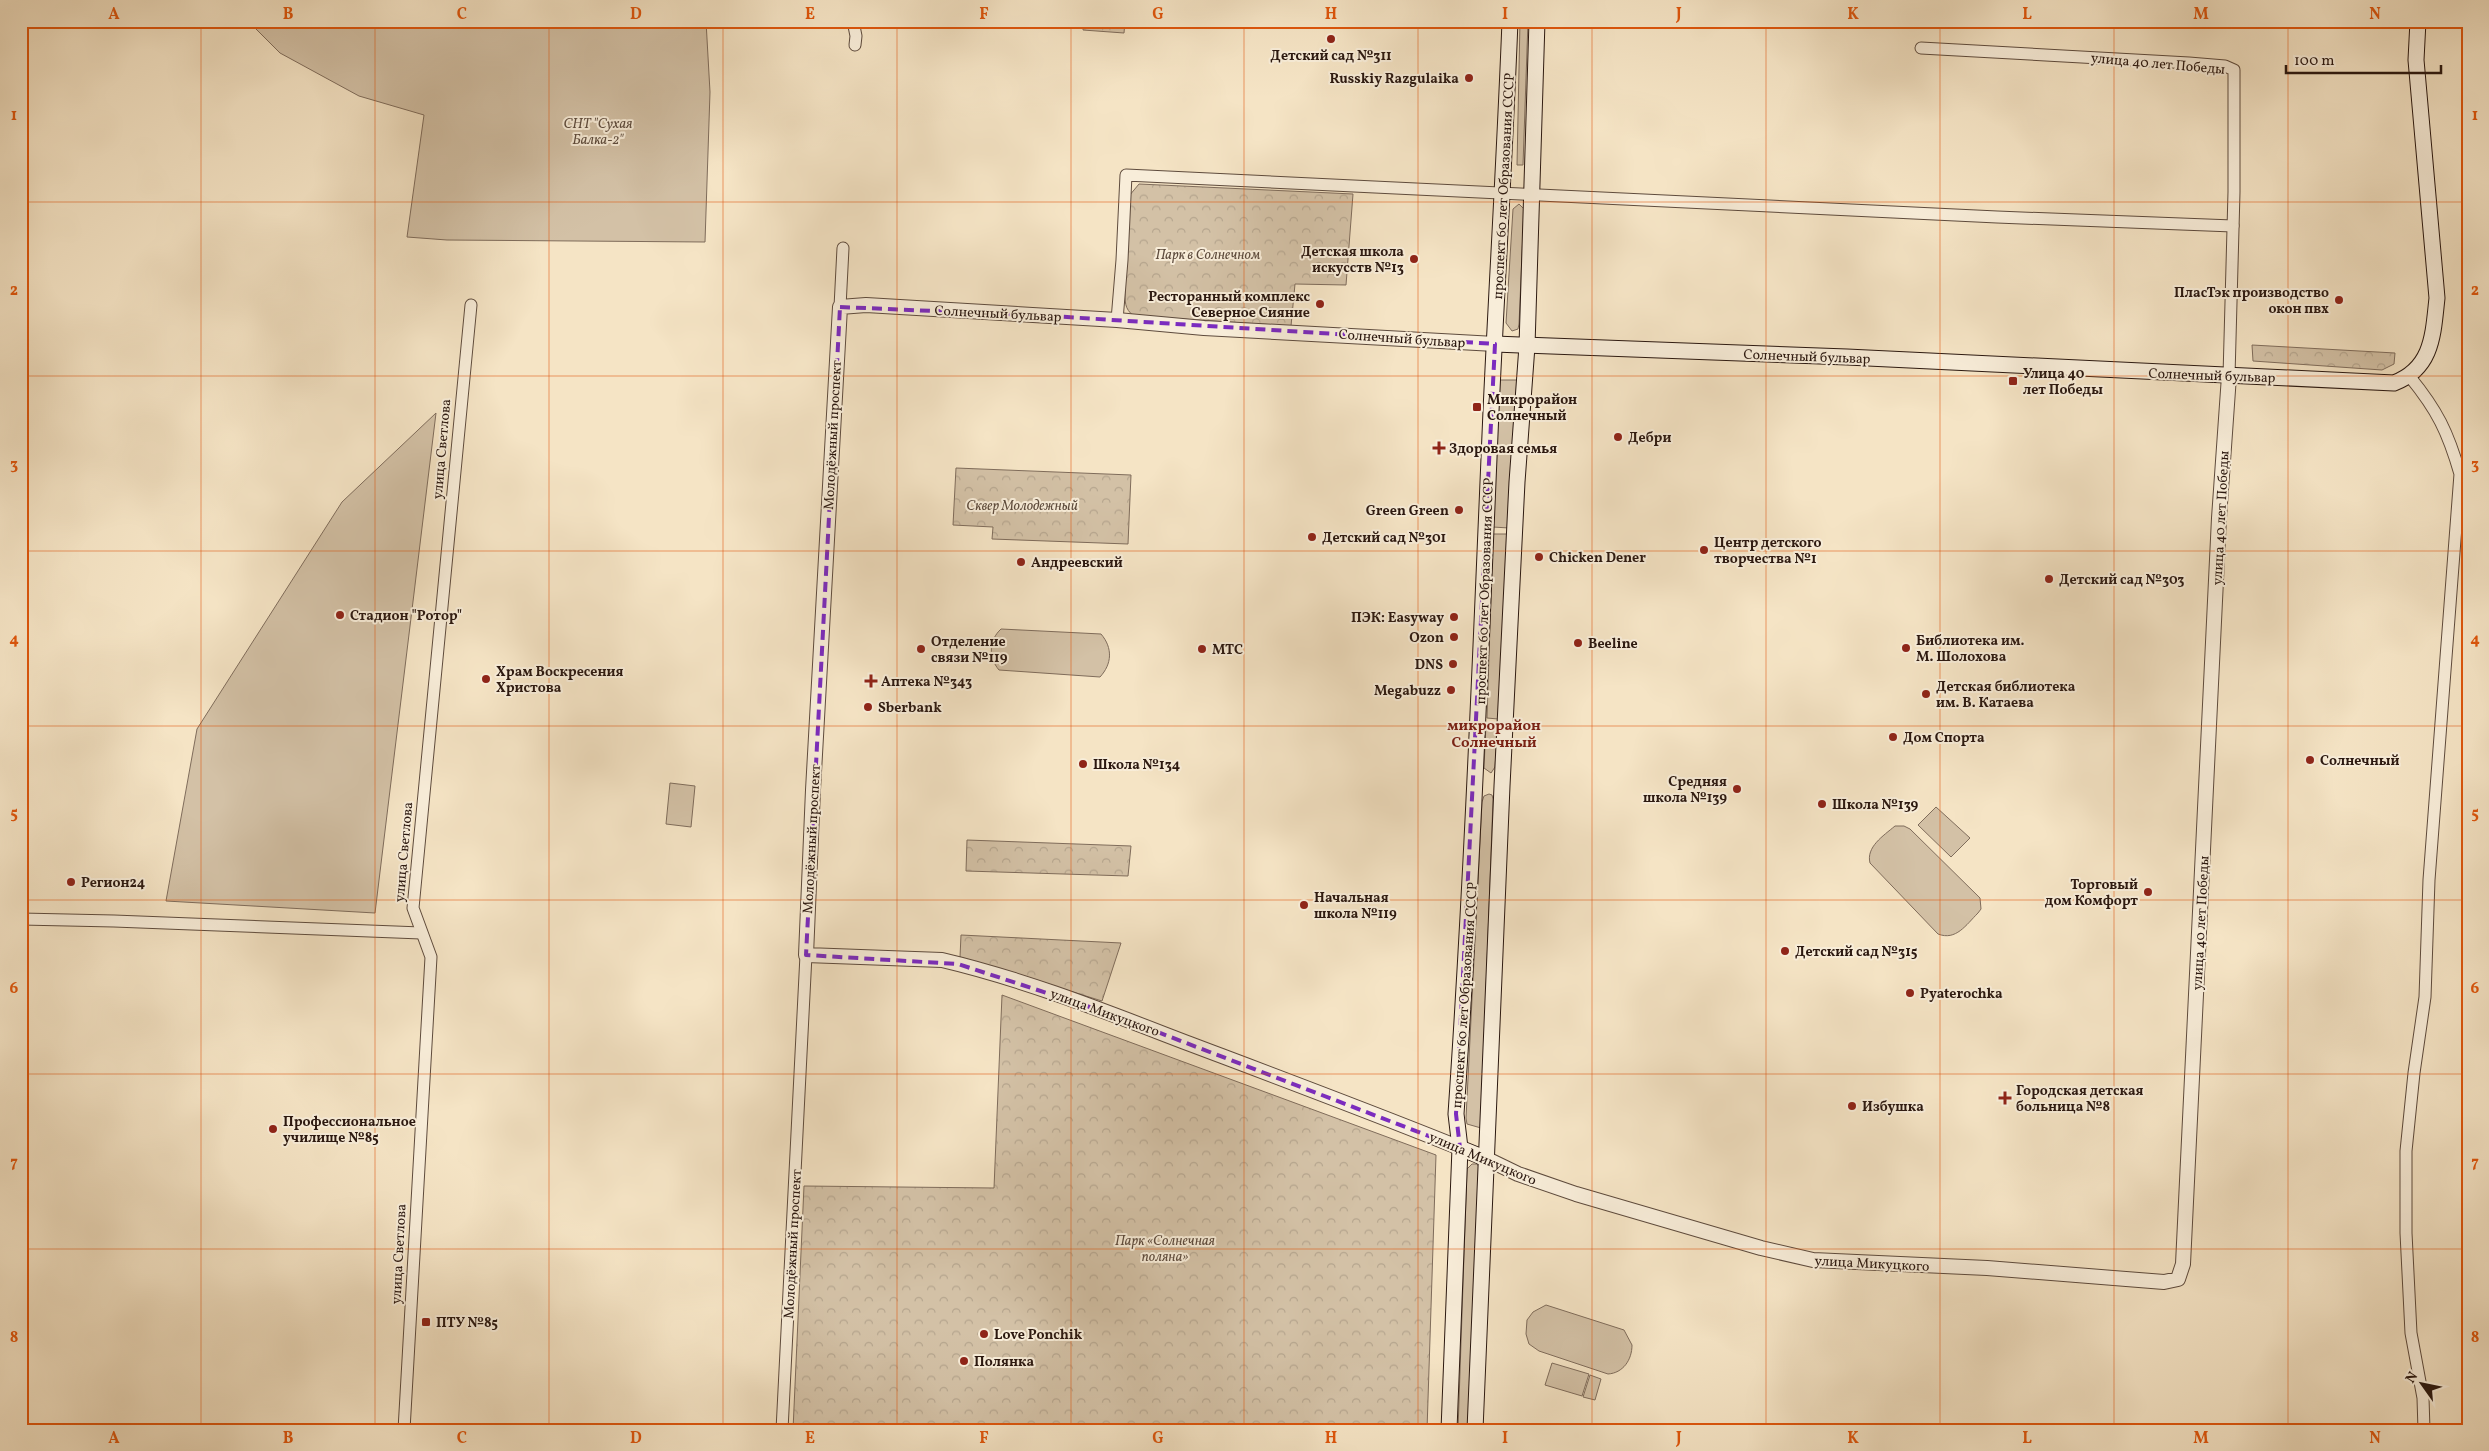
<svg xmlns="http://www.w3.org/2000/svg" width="2489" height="1451" font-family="Vollkorn,serif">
  <defs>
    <pattern id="forest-crowns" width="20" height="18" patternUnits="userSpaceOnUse" patternTransform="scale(1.25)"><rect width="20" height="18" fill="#d3c1a6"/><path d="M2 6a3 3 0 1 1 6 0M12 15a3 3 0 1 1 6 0" fill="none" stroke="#b5a58e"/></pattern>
  </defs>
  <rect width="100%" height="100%" fill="#f5e4c5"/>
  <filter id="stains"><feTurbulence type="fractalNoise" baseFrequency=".004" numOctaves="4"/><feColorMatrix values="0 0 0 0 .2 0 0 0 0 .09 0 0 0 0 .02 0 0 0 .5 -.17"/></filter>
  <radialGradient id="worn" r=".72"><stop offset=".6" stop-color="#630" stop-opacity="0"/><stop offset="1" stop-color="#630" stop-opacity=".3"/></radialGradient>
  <g fill="#d3c1a6" stroke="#7f6c5b">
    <polygon points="248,21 706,21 710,92 705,242 447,240 407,237 424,115 359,96 280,53"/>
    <polygon points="1520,21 1528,21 1523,165 1517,165"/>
    <polygon points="1519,204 1524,209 1519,324 1518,329 1512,331 1506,323 1513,209"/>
    <polygon points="1499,380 1517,380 1509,528 1493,527"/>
    <polygon points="436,413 375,913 166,901 197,729 342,502"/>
    <polygon points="1493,534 1509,534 1498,719 1487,718"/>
    <path d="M1001 629 1101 634C1113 648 1112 664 1100 677L999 670C988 657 989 640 1001 629Z"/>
    <polygon points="1486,724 1498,725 1495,767 1491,773 1484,768"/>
    <polygon points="670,783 695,786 691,827 666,824"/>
    <polygon points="1489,794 1492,795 1493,799 1481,1128 1467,1124 1466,1118 1482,802 1484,796"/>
    <polygon points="1936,807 1970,838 1951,857 1918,825"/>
    <path d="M1895 826H1904L1910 829 1980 898 1981 909 1978 913C1966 925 1956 941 1938 934L1870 863C1866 847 1883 836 1895 826Z"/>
    <polygon points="1472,1164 1477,1164 1479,1167 1468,1430 1458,1430 1467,1169"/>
    <path d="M1546 1305 1624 1330 1632 1345C1632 1360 1623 1373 1608 1374L1539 1351 1529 1344 1526 1334 1527 1320 1533 1312Z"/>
    <polygon points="1552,1363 1589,1374 1582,1396 1545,1385"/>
    <polygon points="1590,1375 1601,1379 1595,1400 1583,1397"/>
  </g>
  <g fill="url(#forest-crowns)" stroke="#7f6c5b">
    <polygon points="1084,21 1125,21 1124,33 1083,30"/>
    <path d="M1139 184 1353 194 1346 285 1295 284 1291 326 1134 316C1124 309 1125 301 1125 289L1129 196Z"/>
    <polygon points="2252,345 2395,353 2394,364 2382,370 2253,361"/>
    <polygon points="956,468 1131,475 1128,544 992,539 993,527 953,525"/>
    <polygon points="967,840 1131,846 1128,876 966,871"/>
    <polygon points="961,935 1121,943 1102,1001 960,957"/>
    <polygon points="1002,995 1436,1155 1427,1430 793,1430 804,1186 994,1188"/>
  </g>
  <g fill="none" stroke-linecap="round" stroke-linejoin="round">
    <defs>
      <g id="minor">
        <polyline points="853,21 856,36 855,45"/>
        <polyline points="1921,48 2189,63 2225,66 2234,70 2234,192 2229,376"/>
        <polyline points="840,307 843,248"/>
        <polyline points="1117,320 1122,260 1126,175 1997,217 2233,226"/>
        <path d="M2410 377C2437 410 2448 432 2460 474L2429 880 2425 997 2414 1073 2406 1151V1233L2411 1333 2423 1398 2424 1430"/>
        <polyline points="21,919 114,921 421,933"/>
        <polyline points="404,1430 431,957 413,908 471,305"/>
        <polyline points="782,1430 806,955"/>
      </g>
      <g id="tertiary">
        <path d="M1460 1148C1371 1112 1280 1078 1190 1044 1109 1013 1027 980 942 960L806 955 813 790 840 307 866 305 1117 320 1204 328 1495 344"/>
        <polyline points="1487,1159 1518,1174 1576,1194 1761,1248 1813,1260 1987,1268 2164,1282 2178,1279 2183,1264 2219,518 2229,376"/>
      </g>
      <g id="secondary">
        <path d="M1495 344 1847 357 2394 383C2433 368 2433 334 2437 298L2416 60 2418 21"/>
        <polyline points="1460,1148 1487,1159"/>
        <path d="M1449 1430 1460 1148 1456 1114C1472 880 1481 646 1491 411 1497 281 1505 151 1510 21"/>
        <polyline points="1475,1430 1502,786 1517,482 1527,346 1537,21"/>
      </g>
    </defs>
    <use href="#minor" stroke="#5e4b3d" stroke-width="13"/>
    <use href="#tertiary" stroke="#5e4b3d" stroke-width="16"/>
    <use href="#secondary" stroke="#2b1810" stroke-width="17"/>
    <use href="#minor" stroke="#f8edd9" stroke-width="11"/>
    <use href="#tertiary" stroke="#f8edd9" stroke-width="14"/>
    <use href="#secondary" stroke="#f8edd9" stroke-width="15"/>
  </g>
  <path fill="none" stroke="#7b2cbf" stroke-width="4" stroke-dasharray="10 6" stroke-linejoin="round" d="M840 307 1050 316 1495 344 1456 1114 1460 1148 1108 1013 958 964 806 955Z"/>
  <path fill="none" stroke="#df560c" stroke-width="1" stroke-opacity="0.55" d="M201 21V1430M375 21V1430M549 21V1430M723 21V1430M897 21V1430M1071 21V1430M1244 21V1430M1418 21V1430M1592 21V1430M1766 21V1430M1940 21V1430M2114 21V1430M2288 21V1430M21 202H2468M21 376H2468M21 551H2468M21 726H2468M21 900H2468M21 1074H2468M21 1249H2468"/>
  <g fill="#8f2418" stroke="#f8edd9" stroke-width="2">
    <circle cx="1331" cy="39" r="5"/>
    <circle cx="1469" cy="78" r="5"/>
    <circle cx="1414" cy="259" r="5"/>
    <circle cx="2339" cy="300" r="5"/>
    <circle cx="1320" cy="304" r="5"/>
    <rect x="2008" y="376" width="10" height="10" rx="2.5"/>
    <rect x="1472" y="402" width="10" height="10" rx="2.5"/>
    <circle cx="1618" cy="437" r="5"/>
    <path d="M1436.5 440.5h5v5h5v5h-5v5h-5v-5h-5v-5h5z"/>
    <circle cx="1459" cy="510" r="5"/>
    <circle cx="1312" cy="537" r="5"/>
    <circle cx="1704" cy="550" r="5"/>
    <circle cx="1539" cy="557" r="5"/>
    <circle cx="1021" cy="562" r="5"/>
    <circle cx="2049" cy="579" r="5"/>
    <circle cx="340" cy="615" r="5"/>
    <circle cx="1454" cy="617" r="5"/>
    <circle cx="1454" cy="637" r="5"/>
    <circle cx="1578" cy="643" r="5"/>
    <circle cx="1906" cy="648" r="5"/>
    <circle cx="921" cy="649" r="5"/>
    <circle cx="1202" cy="649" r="5"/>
    <circle cx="1453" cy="664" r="5"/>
    <circle cx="486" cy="679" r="5"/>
    <path d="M868.5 673.5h5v5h5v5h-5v5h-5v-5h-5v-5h5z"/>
    <circle cx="1451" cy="690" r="5"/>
    <circle cx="1926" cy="694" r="5"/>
    <circle cx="868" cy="707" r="5"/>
    <circle cx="1893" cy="737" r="5"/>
    <circle cx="2310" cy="760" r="5"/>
    <circle cx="1083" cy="764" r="5"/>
    <circle cx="1737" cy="789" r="5"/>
    <circle cx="1822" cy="804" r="5"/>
    <circle cx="71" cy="882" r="5"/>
    <circle cx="2148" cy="892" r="5"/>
    <circle cx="1304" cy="905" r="5"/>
    <circle cx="1785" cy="951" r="5"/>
    <circle cx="1910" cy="993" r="5"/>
    <path d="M2002.5 1090.5h5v5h5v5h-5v5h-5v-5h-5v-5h5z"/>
    <circle cx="1852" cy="1106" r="5"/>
    <circle cx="273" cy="1129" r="5"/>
    <rect x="421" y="1317" width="10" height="10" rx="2.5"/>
    <circle cx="984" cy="1334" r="5"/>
    <circle cx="964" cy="1361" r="5"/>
  </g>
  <g text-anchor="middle" stroke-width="4" stroke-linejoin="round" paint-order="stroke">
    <g font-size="14" font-weight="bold" fill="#2b1810" stroke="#f8edd9" text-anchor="start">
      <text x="1331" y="60" text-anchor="middle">Детский сад №311</text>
      <text x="1459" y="83" text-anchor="end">Russkiy Razgulaika</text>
      <text x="1404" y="256" text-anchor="end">Детская школа<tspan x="1404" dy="16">искусств №13</tspan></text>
      <text x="2329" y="297" text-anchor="end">ПласТэк производство<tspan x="2329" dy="16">окон пвх</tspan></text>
      <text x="1310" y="301" text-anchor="end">Ресторанный комплекс<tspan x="1310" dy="16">Северное Сияние</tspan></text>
      <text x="2023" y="378">Улица 40<tspan x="2023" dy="16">лет Победы</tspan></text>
      <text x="1487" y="404">Микрорайон<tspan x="1487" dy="16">Солнечный</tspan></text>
      <text x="1628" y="442">Дебри</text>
      <text x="1449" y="453">Здоровая семья</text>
      <text x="1449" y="515" text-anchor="end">Green Green</text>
      <text x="1322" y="542">Детский сад №301</text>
      <text x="1714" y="547">Центр детского<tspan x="1714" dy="16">творчества №1</tspan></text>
      <text x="1549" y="562">Chicken Dener</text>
      <text x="1031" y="567">Андреевский</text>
      <text x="2059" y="584">Детский сад №303</text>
      <text x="350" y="620">Стадион "Ротор"</text>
      <text x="1444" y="622" text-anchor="end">ПЭК: Easyway</text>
      <text x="1444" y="642" text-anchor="end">Ozon</text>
      <text x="1916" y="645">Библиотека им.<tspan x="1916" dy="16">М. Шолохова</tspan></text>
      <text x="931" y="646">Отделение<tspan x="931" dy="16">связи №119</tspan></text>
      <text x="1588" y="648">Beeline</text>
      <text x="1212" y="654">МТС</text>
      <text x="1443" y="669" text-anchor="end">DNS</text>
      <text x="496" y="676">Храм Воскресения<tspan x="496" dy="16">Христова</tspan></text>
      <text x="881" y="686">Аптека №343</text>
      <text x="1936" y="691">Детская библиотека<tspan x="1936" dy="16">им. В. Катаева</tspan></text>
      <text x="1441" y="695" text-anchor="end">Megabuzz</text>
      <text x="878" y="712">Sberbank</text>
      <text x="1903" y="742">Дом Спорта</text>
      <text x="2320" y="765">Солнечный</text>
      <text x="1093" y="769">Школа №134</text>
      <text x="1727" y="786" text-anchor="end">Средняя<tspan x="1727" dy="16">школа №139</tspan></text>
      <text x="1832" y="809">Школа №139</text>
      <text x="81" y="887">Регион24</text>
      <text x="2138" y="889" text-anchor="end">Торговый<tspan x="2138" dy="16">дом Комфорт</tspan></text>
      <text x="1314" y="902">Начальная<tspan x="1314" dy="16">школа №119</tspan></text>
      <text x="1795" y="956">Детский сад №315</text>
      <text x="1920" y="998">Pyaterochka</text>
      <text x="2016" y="1095">Городская детская<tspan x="2016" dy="16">больница №8</tspan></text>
      <text x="1862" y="1111">Избушка</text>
      <text x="283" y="1126">Профессиональное<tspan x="283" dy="16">училище №85</tspan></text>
      <text x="436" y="1327">ПТУ №85</text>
      <text x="994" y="1339">Love Ponchik</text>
      <text x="974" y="1366">Полянка</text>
    </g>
    <g font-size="14" fill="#2b1810" stroke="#f8edd9">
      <text transform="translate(2158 63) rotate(5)" y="5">улица 40 лет Победы</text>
      <text transform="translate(1503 186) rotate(-87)" y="5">проспект 60 лет Образования СССР</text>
      <text transform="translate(998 313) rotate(3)" y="5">Солнечный бульвар</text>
      <text transform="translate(1402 338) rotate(4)" y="5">Солнечный бульвар</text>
      <text transform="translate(1807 356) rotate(2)" y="5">Солнечный бульвар</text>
      <text transform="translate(2212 375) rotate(2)" y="5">Солнечный бульвар</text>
      <text transform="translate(832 435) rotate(-87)" y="5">Молодёжный проспект</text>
      <text transform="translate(441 449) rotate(-85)" y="5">улица Светлова</text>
      <text transform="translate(2220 518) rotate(-87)" y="5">улица 40 лет Победы</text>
      <text transform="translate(1484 591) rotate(-88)" y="5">проспект 60 лет Образования СССР</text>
      <text transform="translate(811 839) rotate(-87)" y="5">Молодёжный проспект</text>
      <text transform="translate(403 852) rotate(-85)" y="5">улица Светлова</text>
      <text transform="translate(2200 923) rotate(-87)" y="5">улица 40 лет Победы</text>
      <text transform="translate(1464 995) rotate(-86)" y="5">проспект 60 лет Образования СССР</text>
      <text transform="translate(1105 1012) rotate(20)" y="5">улица Микуцкого</text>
      <text transform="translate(1483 1158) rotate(23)" y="5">улица Микуцкого</text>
      <text transform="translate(792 1244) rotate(-87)" y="5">Молодёжный проспект</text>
      <text transform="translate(398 1254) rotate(-87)" y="5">улица Светлова</text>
      <text transform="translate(1872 1263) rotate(3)" y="5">улица Микуцкого</text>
    </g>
    <g font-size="14" font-style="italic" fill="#5d4b3d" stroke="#f8edd9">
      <text x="598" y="128">СНТ "Сухая<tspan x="598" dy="16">Балка-2"</tspan></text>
      <text x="1208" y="259">Парк в Солнечном</text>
      <text x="1022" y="510">Сквер Молодежный</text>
      <text x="1165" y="1245">Парк «Солнечная<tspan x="1165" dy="16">поляна»</tspan></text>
    </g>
    <g font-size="15" font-weight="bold" fill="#7a1f14" stroke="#f8edd9">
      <text x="1494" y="730">микрорайон<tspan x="1494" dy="17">Солнечный</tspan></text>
    </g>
  </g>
  <rect width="2489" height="1451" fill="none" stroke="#f5e4c5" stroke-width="55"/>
  <g transform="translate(2422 1384) rotate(303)" stroke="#f8edd9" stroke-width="4" paint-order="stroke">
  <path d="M0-4L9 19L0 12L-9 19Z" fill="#2b1810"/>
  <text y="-8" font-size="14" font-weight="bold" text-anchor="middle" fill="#2b1810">N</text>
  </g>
  <path d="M2286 65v8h155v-8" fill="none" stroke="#2b1810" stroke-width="2.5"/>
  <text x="2294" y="65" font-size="15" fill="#2b1810" stroke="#f8edd9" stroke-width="4" paint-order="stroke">100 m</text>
  <rect x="28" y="28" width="2434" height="1396" fill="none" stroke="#df560c" stroke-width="2"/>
  <g font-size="16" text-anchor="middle" font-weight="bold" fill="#df560c">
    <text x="114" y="19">A</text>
    <text x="288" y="19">B</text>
    <text x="462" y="19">C</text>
    <text x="636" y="19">D</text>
    <text x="810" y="19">E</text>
    <text x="984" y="19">F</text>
    <text x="1158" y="19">G</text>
    <text x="1331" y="19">H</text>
    <text x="1505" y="19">I</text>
    <text x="1679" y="19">J</text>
    <text x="1853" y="19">K</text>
    <text x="2027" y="19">L</text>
    <text x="2201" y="19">M</text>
    <text x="2375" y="19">N</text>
    <text x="14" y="120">1</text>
    <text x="2475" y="120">1</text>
    <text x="14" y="295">2</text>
    <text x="2475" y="295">2</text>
    <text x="14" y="469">3</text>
    <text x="2475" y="469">3</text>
    <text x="14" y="644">4</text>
    <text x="2475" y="644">4</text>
    <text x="14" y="818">5</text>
    <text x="2475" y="818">5</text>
    <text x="14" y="993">6</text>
    <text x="2475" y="993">6</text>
    <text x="14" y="1167">7</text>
    <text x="2475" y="1167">7</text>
    <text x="14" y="1342">8</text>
    <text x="2475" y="1342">8</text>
    <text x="114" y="1443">A</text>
    <text x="288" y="1443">B</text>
    <text x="462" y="1443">C</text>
    <text x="636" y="1443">D</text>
    <text x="810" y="1443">E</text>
    <text x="984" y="1443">F</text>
    <text x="1158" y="1443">G</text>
    <text x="1331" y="1443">H</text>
    <text x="1505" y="1443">I</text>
    <text x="1679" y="1443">J</text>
    <text x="1853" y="1443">K</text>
    <text x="2027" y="1443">L</text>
    <text x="2201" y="1443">M</text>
    <text x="2375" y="1443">N</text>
  </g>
  <rect width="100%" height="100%" filter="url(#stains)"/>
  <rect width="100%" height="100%" fill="url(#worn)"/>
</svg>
